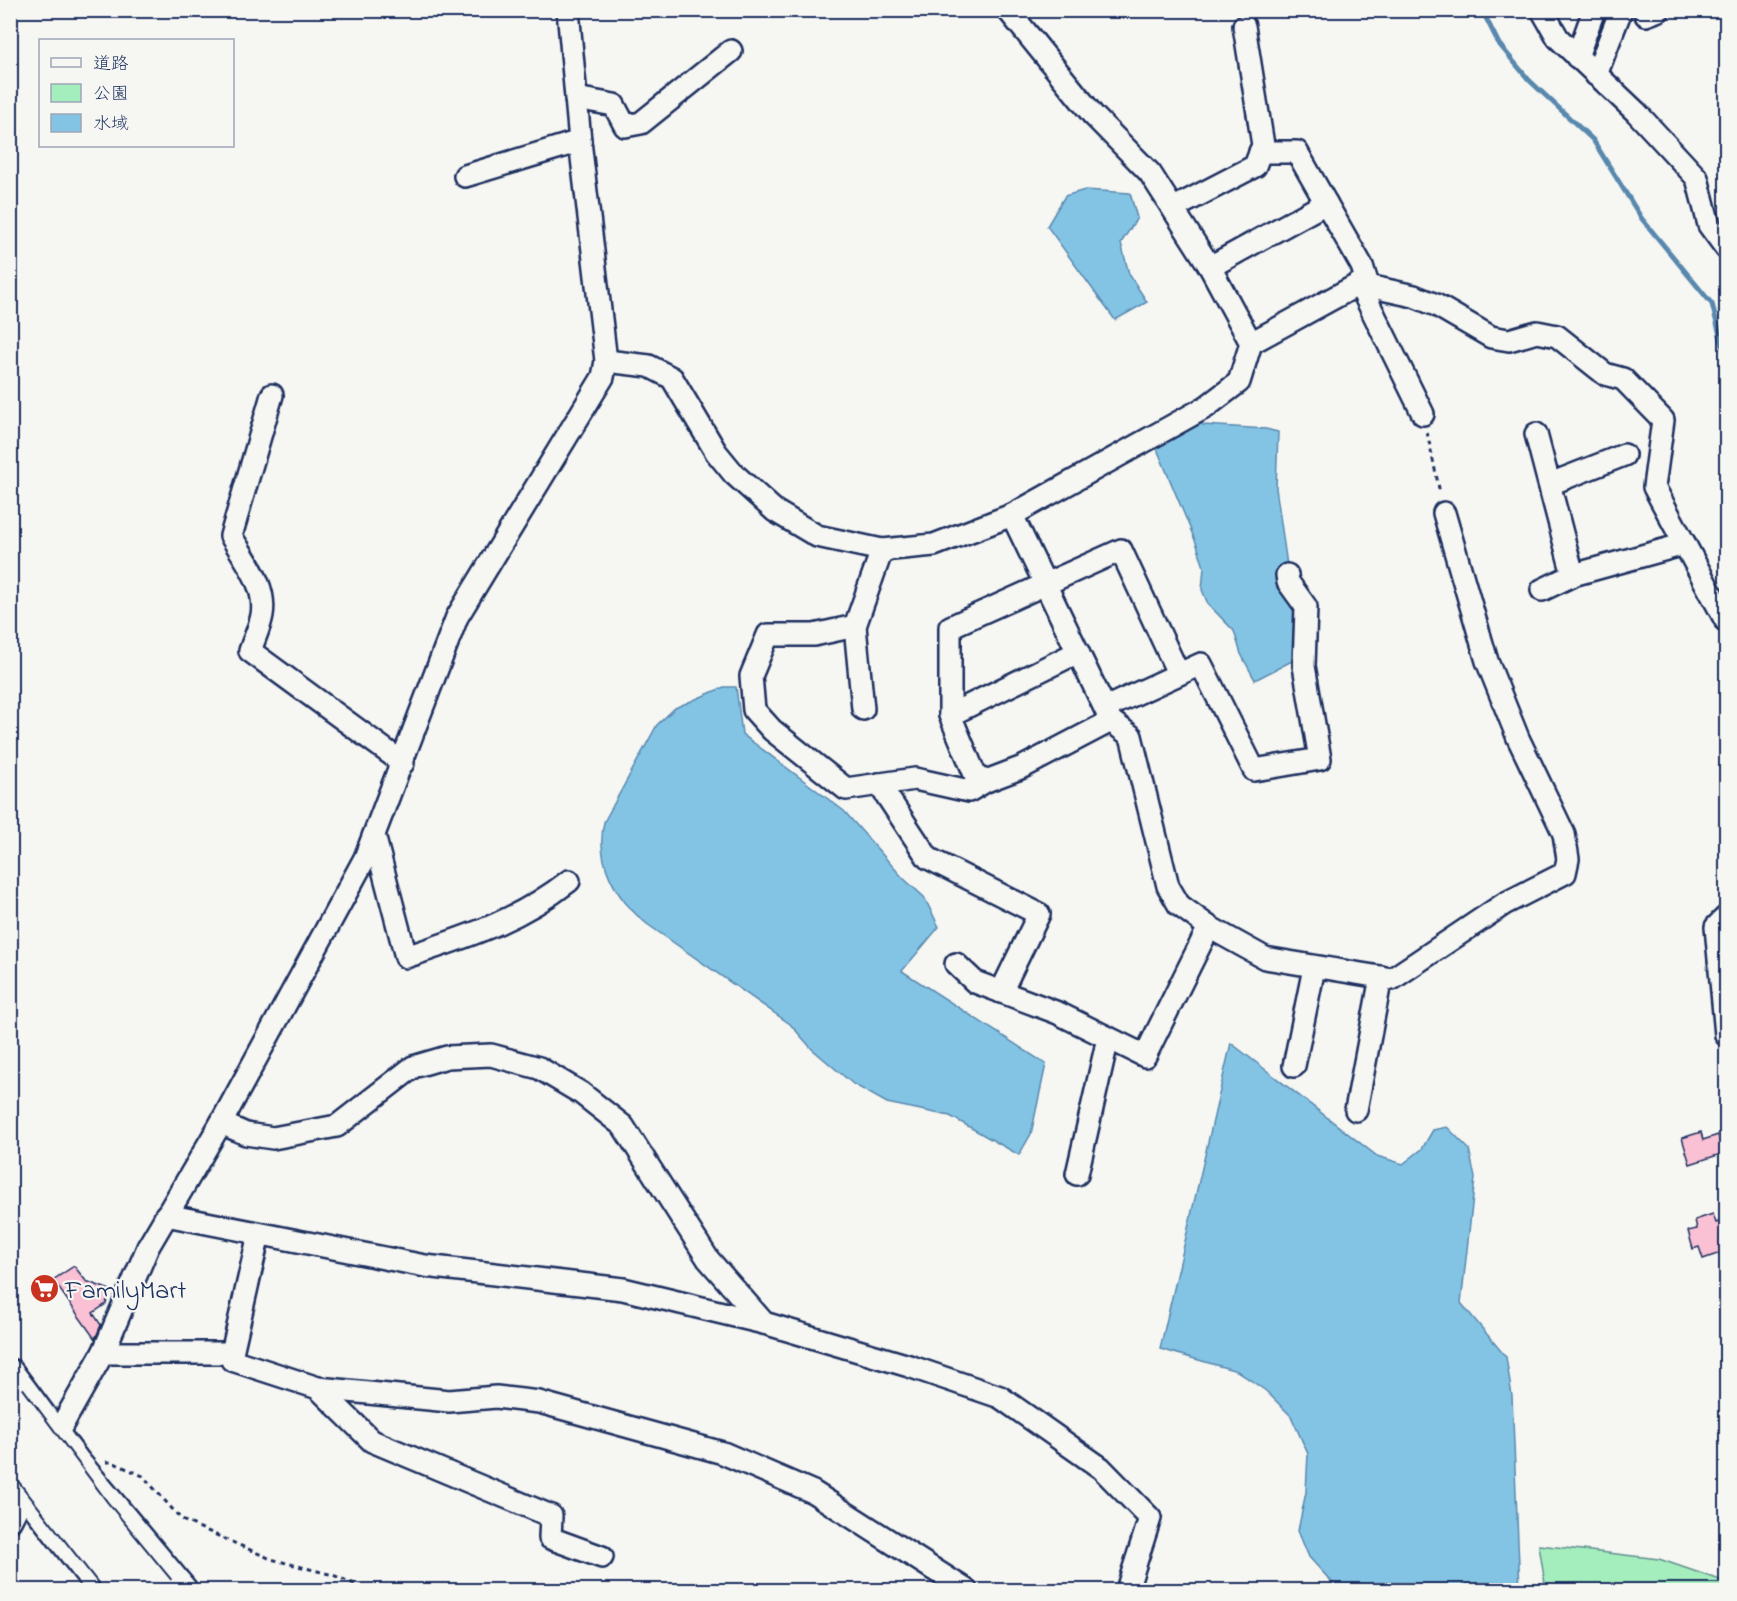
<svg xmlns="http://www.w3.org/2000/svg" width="1737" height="1601" font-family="'Indie Flower','Klee One',sans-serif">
  <rect width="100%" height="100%" fill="#f6f6f2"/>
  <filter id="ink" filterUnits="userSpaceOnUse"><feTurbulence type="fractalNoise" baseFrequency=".0167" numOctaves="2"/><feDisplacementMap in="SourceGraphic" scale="12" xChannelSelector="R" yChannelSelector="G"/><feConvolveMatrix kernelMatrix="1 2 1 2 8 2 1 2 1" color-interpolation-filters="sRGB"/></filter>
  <g filter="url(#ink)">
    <polygon fill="#a4eebd" stroke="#608e8e" stroke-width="1.5" points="1539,1545 1659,1559 1726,1582 1726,1590 1546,1590"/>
    <g fill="#83c4e4" stroke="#5988ae" stroke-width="1.5">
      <polygon points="1085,190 1130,193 1137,218 1121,243 1129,274 1147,302 1115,320 1047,226 1065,196"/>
      <polygon points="1199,421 1203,425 1266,429 1278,432 1276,488 1288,572 1299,608 1296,659 1255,680 1241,654 1234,631 1208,604 1202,590 1204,567 1197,545 1155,444"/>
      <path d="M724 687H736L742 734 844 811 903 878 924 897 939 927 902 971 1046 1064 1031 1134 1019 1155 950 1116 887 1103 853 1084 812 1049 790 1024 647 924C616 899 595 863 604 822L657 725 675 708Z"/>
      <polygon points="1231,1043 1377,1156 1403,1164 1422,1149 1433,1130 1447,1127 1469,1149 1475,1178 1461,1303 1506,1357 1512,1396 1520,1590 1339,1590 1309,1557 1298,1531 1306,1492 1308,1454 1291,1416 1266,1391 1237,1371 1160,1349"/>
    </g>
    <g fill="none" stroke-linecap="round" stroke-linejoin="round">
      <polyline stroke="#5988ae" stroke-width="5" points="1482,10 1499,44 1529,80 1593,140 1642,219 1712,304 1726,358"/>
    </g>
    <g fill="#fac0d4" stroke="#1b2f5e" stroke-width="1.5">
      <polygon points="1701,1132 1703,1140 1718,1135 1724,1153 1690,1164 1682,1138"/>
      <polygon points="1713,1214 1716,1223 1726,1219 1726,1251 1703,1259 1699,1247 1693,1249 1688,1231 1697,1229 1695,1220"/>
      <polygon points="74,1266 86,1281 110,1290 106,1304 93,1313 101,1325 95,1339 53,1280"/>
    </g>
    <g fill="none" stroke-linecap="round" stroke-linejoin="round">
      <defs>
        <g id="minor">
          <polyline points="1008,10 1093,115 1150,173 1210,267 1251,343"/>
          <polyline points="1542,10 1558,38 1636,112 1697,178 1709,225 1726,248"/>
          <polyline points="1646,15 1659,10"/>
          <polyline points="1577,57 1594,10"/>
          <polyline points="1596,75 1621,10"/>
          <polyline points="576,98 614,105 625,126 641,123 731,51"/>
          <polyline points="1260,152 1297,152 1326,203"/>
          <polyline points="465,176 580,141"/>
          <polyline points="1174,208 1255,166 1263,145 1244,26"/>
          <polyline points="1210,267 1326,203 1362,266 1368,285"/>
          <polyline points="1359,284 1423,414"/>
          <polyline points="606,361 649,366 672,378 716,452 734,474 775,511 817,536 882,550 934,545 1012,515 1206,407 1239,382 1251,343 1359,284 1414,296 1436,305 1491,337 1509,340 1537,332 1557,336 1605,374 1623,379 1663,420 1654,487 1726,621"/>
          <path d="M272 395 231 536C245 560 267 586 262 615 260 627 254 639 250 651L403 763"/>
          <polyline points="1536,434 1573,575"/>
          <polyline points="1550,484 1624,455"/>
          <polyline points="1012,515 1111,721 1131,736 1168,886 1179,905 1209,927 1265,958 1392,979 1504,904 1565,873 1568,859 1564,834 1518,738 1487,661 1444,513"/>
          <polyline points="882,550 855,626 814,635 768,635 751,676 754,710 772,730 846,789 915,779 969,791 986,781"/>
          <polyline points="1542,590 1573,575 1685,544"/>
          <polyline points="855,626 863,709"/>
          <polyline points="1105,708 1201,664 1254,770 1320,759 1304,666 1306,607 1288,582 1287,575"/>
          <polyline points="950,715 1078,652"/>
          <polyline points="1111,721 1023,767 986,781 976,777 950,715 950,627 1121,550 1178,673"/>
          <polyline points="879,784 928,858 1039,914 1001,992"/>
          <path d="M374 835 406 957C466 937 518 921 569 881"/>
          <polyline points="1726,917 1716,927 1726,1035"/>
          <polyline points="956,964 975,982 1058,1013 1145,1056 1209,927"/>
          <polyline points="1294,1066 1314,968"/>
          <polyline points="1356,1110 1381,977"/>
          <polyline points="221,1123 246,1134 273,1138 337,1126 413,1067 447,1057 491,1055 539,1068 581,1093 623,1126 708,1259 764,1323 909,1366 1000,1397 1101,1468 1150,1518 1127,1590"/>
          <polyline points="1077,1174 1108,1038"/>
          <polyline points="166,1215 425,1266 623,1289 764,1323"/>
          <polyline points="103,1353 232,1353 259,1234"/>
          <polyline points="232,1353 232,1360 318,1388 449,1401 496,1397 539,1402 723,1453 813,1492 966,1590"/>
          <polyline points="318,1388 372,1441 551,1516 550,1538 602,1557"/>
          <polyline points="49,1448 103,1353 148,1247 221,1123 365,858 457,617 603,377 606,361 580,141 568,10"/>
          <polyline points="10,1521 32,1480"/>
        </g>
        <g id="major">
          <polyline points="10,1373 77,1463 183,1590"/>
          <polyline points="10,1472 102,1590"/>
        </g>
      </defs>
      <use href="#minor" stroke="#1b2f5e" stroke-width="26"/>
      <use href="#major" stroke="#1b2f5e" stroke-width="32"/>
      <g stroke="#1b2f5e" stroke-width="3" stroke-dasharray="4.5 4.5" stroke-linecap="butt">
        <polyline points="1427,432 1440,493"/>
        <polyline points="106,1462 112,1462 143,1476 182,1520 271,1559 333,1575 369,1590"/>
      </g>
      <use href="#minor" stroke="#f6f6f2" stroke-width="21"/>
      <use href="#major" stroke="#f6f6f2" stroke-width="27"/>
      <defs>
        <g id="highway-bridge">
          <polyline points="10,1398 94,1511 159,1590"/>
          <polyline points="10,1445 124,1590"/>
        </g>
      </defs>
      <use href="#highway-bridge" stroke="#1b2f5e" stroke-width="34" stroke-linecap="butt"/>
      <use href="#highway-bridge" stroke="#f6f6f2" stroke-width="30"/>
    </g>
  </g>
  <defs>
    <symbol id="supermarket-disc" viewBox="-11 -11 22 22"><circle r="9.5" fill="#c8321e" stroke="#f6f6f2"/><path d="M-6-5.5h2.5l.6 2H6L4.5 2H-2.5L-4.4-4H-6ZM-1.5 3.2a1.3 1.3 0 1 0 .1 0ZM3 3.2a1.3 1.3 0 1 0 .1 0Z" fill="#fff"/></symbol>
  </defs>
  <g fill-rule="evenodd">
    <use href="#supermarket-disc" x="28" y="1272" width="33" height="33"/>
  </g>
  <g text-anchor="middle" stroke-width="4.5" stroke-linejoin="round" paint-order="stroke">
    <g font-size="26" fill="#1b2f5e" stroke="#f6f6f2" text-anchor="start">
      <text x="65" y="1298">FamilyMart</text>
    </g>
  </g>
  <rect width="1737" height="1601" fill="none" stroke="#f6f6f2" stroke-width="36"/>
  <rect x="18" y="18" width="1701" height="1565" fill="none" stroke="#1b2f5e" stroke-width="2" filter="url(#ink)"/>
  <rect x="39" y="39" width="195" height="108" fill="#f6f6f2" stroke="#9ea6b7" stroke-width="1.5"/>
  <rect x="51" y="58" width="30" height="9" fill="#f6f6f2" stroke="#9ea6b7" stroke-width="1.5"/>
  <text x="93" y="69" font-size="18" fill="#1b2f5e">道路</text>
  <rect x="51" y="84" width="30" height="18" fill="#a4eebd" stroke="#9ea6b7" stroke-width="1.5"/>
  <text x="93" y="99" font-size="18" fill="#1b2f5e">公園</text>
  <rect x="51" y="114" width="30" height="18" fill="#83c4e4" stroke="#9ea6b7" stroke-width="1.5"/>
  <text x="93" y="129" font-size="18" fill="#1b2f5e">水域</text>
</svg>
